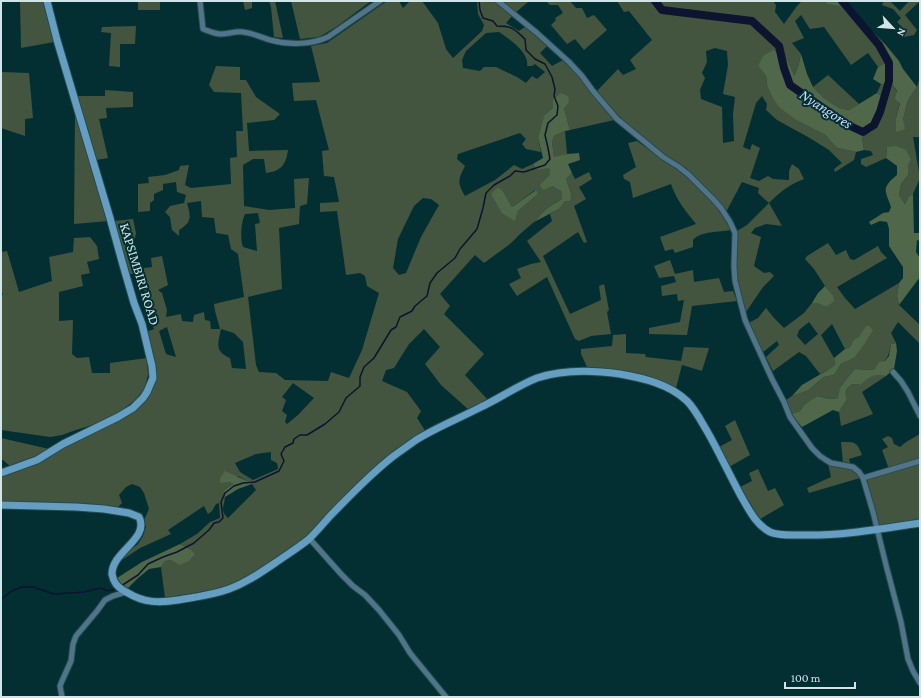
<svg xmlns="http://www.w3.org/2000/svg" width="921" height="698" font-family="'Crimson Pro',serif">
  <rect width="100%" height="100%" fill="#032f33"/>
  <g fill="#44553f" fill-rule="evenodd">
    <polygon points="20,1 44,1 54,42 21,48"/>
    <polygon points="136,1 160,1 160,10 138,10 138,3"/>
    <polygon points="243,1 252,1 252,8 245,10"/>
    <polygon points="269,1 275,1 283,38 274,37 271,7"/>
    <polygon points="291,1 371,1 336,27 319,37 300,39"/>
    <path d="M387 1H399L403 8 410 1H422L438 23 446 49 453 58 482 31 484 25 478 14 477 1H495L512 16 506 23 519 31 525 27 547 46 540 53 552 66 563 60 578 74 589 90 614 120 570 130 564 108H553L544 117 538 138 541 152 526 149 522 144 526 139 520 133 458 154 457 159 465 166C458 180 457 182 465 196L495 180 514 165 522 169 533 164 537 170 549 167 552 186 562 192V199L546 209 534 222 520 234 510 244 484 263 475 255 440 294 450 306 444 314 484 354 465 375 487 399 469 410 441 385 425 364 440 347 424 329 409 344 394 368 386 370 382 381 407 392 421 411 417 418 426 432 381 462 307 536 260 570 240 581 217 589 165 598 161 567 165 561 171 560 190 549 180 544 197 534 210 522 220 518 219 503 216 504 212 511 208 514 204 506 168 530 171 534 140 548 119 562 124 555 138 544 143 536 146 527 144 520 149 509 144 493 140 487 132 484 126 487 119 495 122 503 117 508 91 504 1 502V476L61 448 135 409 152 387 146 332 154 329 149 315 150 309 145 301 144 268 152 267 151 258 162 256 168 285 158 290 162 293 167 310 166 317 181 314 182 321 193 322 194 315 204 312 205 320 210 321 211 329H220L215 311 214 304 244 297 238 254 231 249 228 235 216 233 214 218 202 217 201 201 187 203C191 217 192 222 179 230V236L172 230 170 217 165 212 170 206 184 203 186 195 177 192 176 182 163 184V190L154 194V200L150 203V211L138 212V184L149 183 148 177 165 175 179 170 180 166 189 165 185 185 191 188 231 184 230 158 237 157 236 131H243L241 93 214 92 209 85 216 66 240 67V80H246L256 97 280 114 274 120 247 123 249 151 288 150C286 165 281 171 266 173L264 159H253L243 165 244 206 269 210 295 208 294 179 309 178 307 204 300 206 299 224 279 228 282 289 248 297 256 365 259 372 276 373 285 380 328 381 331 372 349 378 362 350 379 293 367 286 365 276 360 273 346 275 337 211 320 212V203L339 202 334 177 324 176 322 151 329 150 316 100 294 101 292 83 320 82 311 46 327 43ZM499 32C508 38 530 53 527 66H532L535 64 545 72 537 79 532 76 526 83 517 77 496 67H484L480 71 463 68 462 60 466 51 486 33ZM497 187 503 191 512 207 535 190 538 194 518 211 515 220ZM423 198 431 199 439 205 421 237 406 273 399 275 393 268 398 239 414 206ZM258 213 260 223 255 224 257 251 243 247C240 239 241 222 245 214ZM167 327 176 357 166 354 159 331ZM221 329 234 333 243 342 246 369 232 368 230 358C214 351 218 344 221 329ZM293 383 314 398 298 415 287 424 285 422 287 415 282 411 286 400 282 397ZM271 452V460L277 463 278 469 253 480 240 472 235 463 256 454ZM238 476 247 481H251L252 484 256 490 228 518C219 510 225 505 225 496 225 494 224 492 224 490L233 484 229 482Z"/>
    <polygon points="503,1 529,1 515,13 502,2"/>
    <polygon points="546,1 570,1 576,8 582,8 587,18 594,15 607,30 584,50 575,39 567,44 551,25 556,20 555,18 563,13 558,5 550,5"/>
    <path d="M617 1H773L776 5 775 12 784 24 797 6 802 1H825L827 4 840 5 874 42 887 63 878 67 868 53 851 65 824 27 810 29 801 15 795 21 804 38 792 43 801 54 798 67 794 76 758 66 766 76 767 85 796 120 825 135 837 148 856 152 854 160 835 172 834 169 842 163 829 150 808 137 777 120 766 110 767 104 762 96 756 103 743 147 750 150 752 144 760 148 750 178 759 181 768 176 773 179 789 180V171L792 164 799 169 804 179C789 185 781 191 769 203L782 226 766 224 755 228 751 233 761 237 754 266 764 273 770 272 774 276 763 287 746 312C741 298 736 284 736 269 735 256 737 243 737 231L747 225 769 203 758 193 759 188 742 182 726 212 714 197 686 168 665 155 623 120 596 92 618 69 623 75 636 69 630 60 652 40 629 11 624 12ZM715 48 727 51 728 65 723 94 735 97 733 114 734 141 723 143 722 107 701 99 700 90 705 78 702 73 707 62 706 51Z"/>
    <polygon points="884,1 890,1 900,11 909,1 920,1 920,2 919,2 905,15 917,30 914,35 904,37 904,29 897,22 901,18 893,9 882,5"/>
    <polygon points="136,26 135,44 120,44 120,67 109,66 111,33 101,32 102,27"/>
    <polygon points="1,72 29,73 33,118 25,119 25,136 1,128"/>
    <polygon points="828,75 859,104 849,110 839,108 824,98 813,87"/>
    <polygon points="920,77 920,137 913,137 920,178 913,194 909,196 905,204 899,195 901,184 908,175 908,166 911,160 887,147 886,158 866,167 861,164 861,159 873,155 871,151 864,150 862,137 872,132 881,96 877,93 881,84 892,84 897,92 900,102 896,118 896,132 903,120 908,100 917,87"/>
    <polygon points="105,90 133,92 133,107 106,108 107,118 99,119 108,158 96,160 75,96 105,96"/>
    <polygon points="75,113 108,221 74,224"/>
    <polygon points="565,131 567,154 554,158 552,142 554,136"/>
    <path d="M637 141C671 166 713 190 731 230 720 232 700 231 693 240V247L675 253 673 249 665 251 660 237 696 224C685 210 677 201 671 184L633 198 630 182 624 179 623 175 636 167 628 143Z"/>
    <polygon points="589,172 592,179 579,187 586,199 574,206 587,242 584,243 578,232 543,256 570,314 601,300 599,286 604,284 609,310 607,312 611,334 591,336 579,341 575,339 547,277 517,296 509,284 521,278 517,269 531,264 541,262 527,241 552,221 550,214 559,209 571,193 566,179 572,173 575,179"/>
    <polygon points="133,219 136,233 133,246 137,274 128,274 114,221"/>
    <polygon points="90,237 97,246 99,259 87,262 90,273 81,275 83,286 59,292 59,321 73,320 72,354 77,358 89,357 92,373 110,373 110,363 147,358 148,374 145,388 135,400 121,411 95,424 73,431 62,435 50,437 1,430 1,295 3,295 1,289 1,252 7,251 19,292 52,281 49,257 73,252 74,238"/>
    <path d="M828 243 836 255 846 250 850 259 854 260 878 246 881 252 887 258 837 287 845 298 855 309 899 283 897 296 899 305 920 325V344L898 322 891 333 896 343 891 344C888 360 886 360 874 370L855 369 838 398 829 399 817 396 805 404 800 411 791 414 786 400 792 396 807 391 824 377 834 375 841 364 854 358 859 337 854 339 850 347 845 349 832 324 821 335 834 358 835 364 831 368 820 374 806 356 799 352 773 371 766 357 779 345 777 341 763 352 748 323 758 318 766 308 774 318 784 328 804 313 812 303H817L826 307 833 295 825 286 814 269 805 259 807 256ZM809 322 818 334 805 345 797 336 799 330Z"/>
    <polygon points="670,260 675,274 693,270 694,282 719,278 724,292 733,291 737,301 692,306 687,335 649,334 649,328 680,322 684,300 678,301 677,294 662,296 661,286 676,282 674,276 659,278 654,266"/>
    <polygon points="626,334 626,353 645,354 646,357 681,361 684,347 709,348 702,371 682,365 676,388 654,378 625,371 587,367 581,354 581,349 612,346 613,335"/>
    <path d="M879 374 886 376 862 392 873 414 841 426 839 412 847 399C844 391 846 389 852 384L861 385 870 376Z"/>
    <polygon points="735,420 750,455 729,467 719,447 732,440 725,426"/>
    <polygon points="920,434 920,459 889,469 882,450 888,447 882,439 888,436 892,438 894,444 900,447 906,442"/>
    <polygon points="1,438 49,449 37,456 10,466 3,460 1,460"/>
    <path d="M841 442C854 442 857 441 862 455L849 459 850 463H843Z"/>
    <polygon points="920,462 920,519 878,526 867,479"/>
    <polygon points="828,464 851,469 856,472 860,478 809,493 807,488 831,477"/>
    <polygon points="758,469 768,491 775,488 784,505 760,519 740,487 752,481 749,473"/>
  </g>
  <g fill="#506749">
    <polygon points="825,1 847,1 866,25 885,44 899,61 903,69 917,87 908,100 903,120 905,129 896,132 896,118 900,103 895,99 897,91 892,84 881,84 873,79 878,67 886,63 874,42 840,6 827,4"/>
    <polygon points="773,50 787,60 794,76 798,67 801,54 807,74 813,87 824,98 839,108 849,110 877,93 881,96 879,120 872,132 862,137 864,150 856,152 837,148 825,135 796,120 779,107 773,98 767,85 766,76 758,66 763,56"/>
    <polygon points="561,93 568,96 569,102 564,108 570,130 565,131 554,136 552,142 554,157 567,154 579,153 580,160 568,164 572,173 566,179 571,193 570,201 565,201 559,209 534,222 546,209 562,199 562,192 552,186 543,190 540,185 550,175 549,168 537,170 533,164 543,158 538,138 544,116 553,108 553,100"/>
    <path d="M896 146 906 150 911 160 908 166V175L901 184 899 195 905 204 909 196 913 194 914 233H919L920 231V241L917 240 916 252 920 258V277L899 305 897 296 899 283 903 278V267L889 246V229L887 222 880 221 871 225 869 222 883 213 889 212 891 207C885 190 881 188 897 175V166L886 158 887 147Z"/>
    <polygon points="498,187 503,191 512,207 536,190 538,194 518,211 515,221 502,213 491,194"/>
    <polygon points="825,286 833,295 834,301 826,307 817,303 812,303 818,293"/>
    <polygon points="866,326 869,326 873,330 865,343 854,358 841,364 834,375 824,377 807,391 792,396 802,385 831,368 835,364 834,358 845,349 850,347 854,339 859,337"/>
    <path d="M896 343 897 351 894 369 886 376C873 373 870 376 861 385L852 384C846 389 844 391 847 399L839 412 833 410 802 427 791 414 800 411 805 404 817 396 829 399 838 398 840 388 855 369 874 370 879 362 885 361 889 356 891 344Z"/>
    <polygon points="225,471 247,481 251,481 252,484 238,489 225,497 224,490 233,484 229,482 220,483 220,478"/>
    <polygon points="180,544 190,549 195,554 189,561 180,565 171,560 165,561 161,567 149,569 137,579 127,589 120,583 117,578 142,562"/>
  </g>
  <g fill="none" stroke-linecap="round" stroke-linejoin="round">
    <g stroke="#0c1430" stroke-width="1.5">
      <path d="M121 586 138 575 148 564 163 557 177 552 194 543 209 530 214 523 219 522 223 518 221 502 225 493 234 486 243 483 255 482 279 471 284 461 281 454 285 447 293 443 294 439 300 435H307L325 424 339 412 346 398 360 386V377L364 367 374 358 391 330 396 327 400 317 412 311 415 306 427 296 430 283 437 273 455 258 460 249 477 229 483 208 486 193 494 185 510 176 515 171 524 172 545 165 550 159 548 148 545 135 548 123 557 115 558 106 554 96 555 89 552 77 545 64 535 59 526 50 525 39C514 29 513 26 497 26L493 21 483 18 480 10 479 1"/>
      <polyline points="1,600 2,599 10,592 21,587 33,587 54,594 84,592 100,588 108,591 116,589"/>
    </g>
    <polyline stroke="#0c1430" stroke-width="8" points="655,1 662,10 752,21 779,46 784,68 790,85 846,124 863,132 874,125 880,112 889,81 889,63 879,45 842,1"/>
    <defs>
      <g id="street">
        <path d="M200 1 203 29C209 31 215 34 221 34 228 34 235 31 243 32 252 33 261 37 270 40 288 45 311 45 328 37L380 1"/>
        <polyline points="498,1 537,33 569,62 582,76 593,91 617,119 645,142 663,157 679,167 689,175 713,199 721,208 730,222 735,233 734,266 735,281 745,320 772,379 784,402 790,417 812,448 820,456 826,460 831,463 853,467 859,472 863,478 873,512 886,565 901,622 908,659 913,671 920,683"/>
        <polyline points="893,372 901,381 908,392 920,416"/>
        <polyline points="863,478 920,461"/>
        <polyline points="309,538 341,574 353,586 365,595 379,610 399,635 410,653 446,697"/>
        <polyline points="62,697 60,686 62,681 71,661 73,644 76,636 97,611 105,600 113,596 126,592"/>
      </g>
      <g id="secondary">
        <polyline points="1,473 37,460 63,444 118,417 133,408 143,398 147,392 153,378 152,366 142,324 134,303 123,265 110,218 57,40 47,1"/>
        <path d="M1 505 76 507 104 509 129 513 139 517C150 539 112 551 112 574 113 579 113 580 116 584 119 588 124 591 128 593 144 603 160 603 178 600 195 597 213 595 229 589 246 583 260 573 275 563 286 555 298 548 309 539 316 532 323 524 330 516 351 495 371 473 395 455 402 450 409 445 416 440 437 427 460 418 481 407 500 398 517 386 537 378 564 369 592 370 620 374 643 378 669 384 687 401 695 409 701 421 707 431 719 452 729 474 741 496 748 508 756 525 770 532 779 536 790 535 801 535 841 536 880 529 920 523"/>
      </g>
    </defs>
    <use href="#street" stroke="#244c50" stroke-width="7"/>
    <use href="#secondary" stroke="#244c50" stroke-width="9"/>
    <use href="#street" stroke="#517489" stroke-width="5"/>
    <use href="#secondary" stroke="#659ec1" stroke-width="7"/>
  </g>
  <g text-anchor="middle" stroke-width="4" stroke-linejoin="round" paint-order="stroke">
    <g font-size="14" fill="#d0e5e7" stroke="#032f33">
      <text transform="translate(140 274) rotate(73)" y="5">KAPSIMBIRI ROAD</text>
    </g>
    <g font-size="15" font-style="italic" fill="#cddafe" stroke="#032f33">
      <text transform="translate(826 109) rotate(33)" y="5">Nyangores</text>
    </g>
  </g>
  <rect width="921" height="698" fill="none" stroke="#d0e5e7" stroke-width="4"/>
  <g transform="translate(893 28) rotate(116)" stroke="#032f33" stroke-width="3" paint-order="stroke">
  <path d="M0-3L7 15L0 10L-7 15Z" fill="#d0e5e7"/>
  <text y="-6" font-size="11" font-weight="bold" text-anchor="middle" fill="#d0e5e7">N</text>
  </g>
  <path d="M785 682v6h70v-6" fill="none" stroke="#d0e5e7" stroke-width="2"/>
  <text x="791" y="682" font-size="12" fill="#d0e5e7" stroke="#032f33" stroke-width="3" paint-order="stroke">100 m</text>
</svg>
